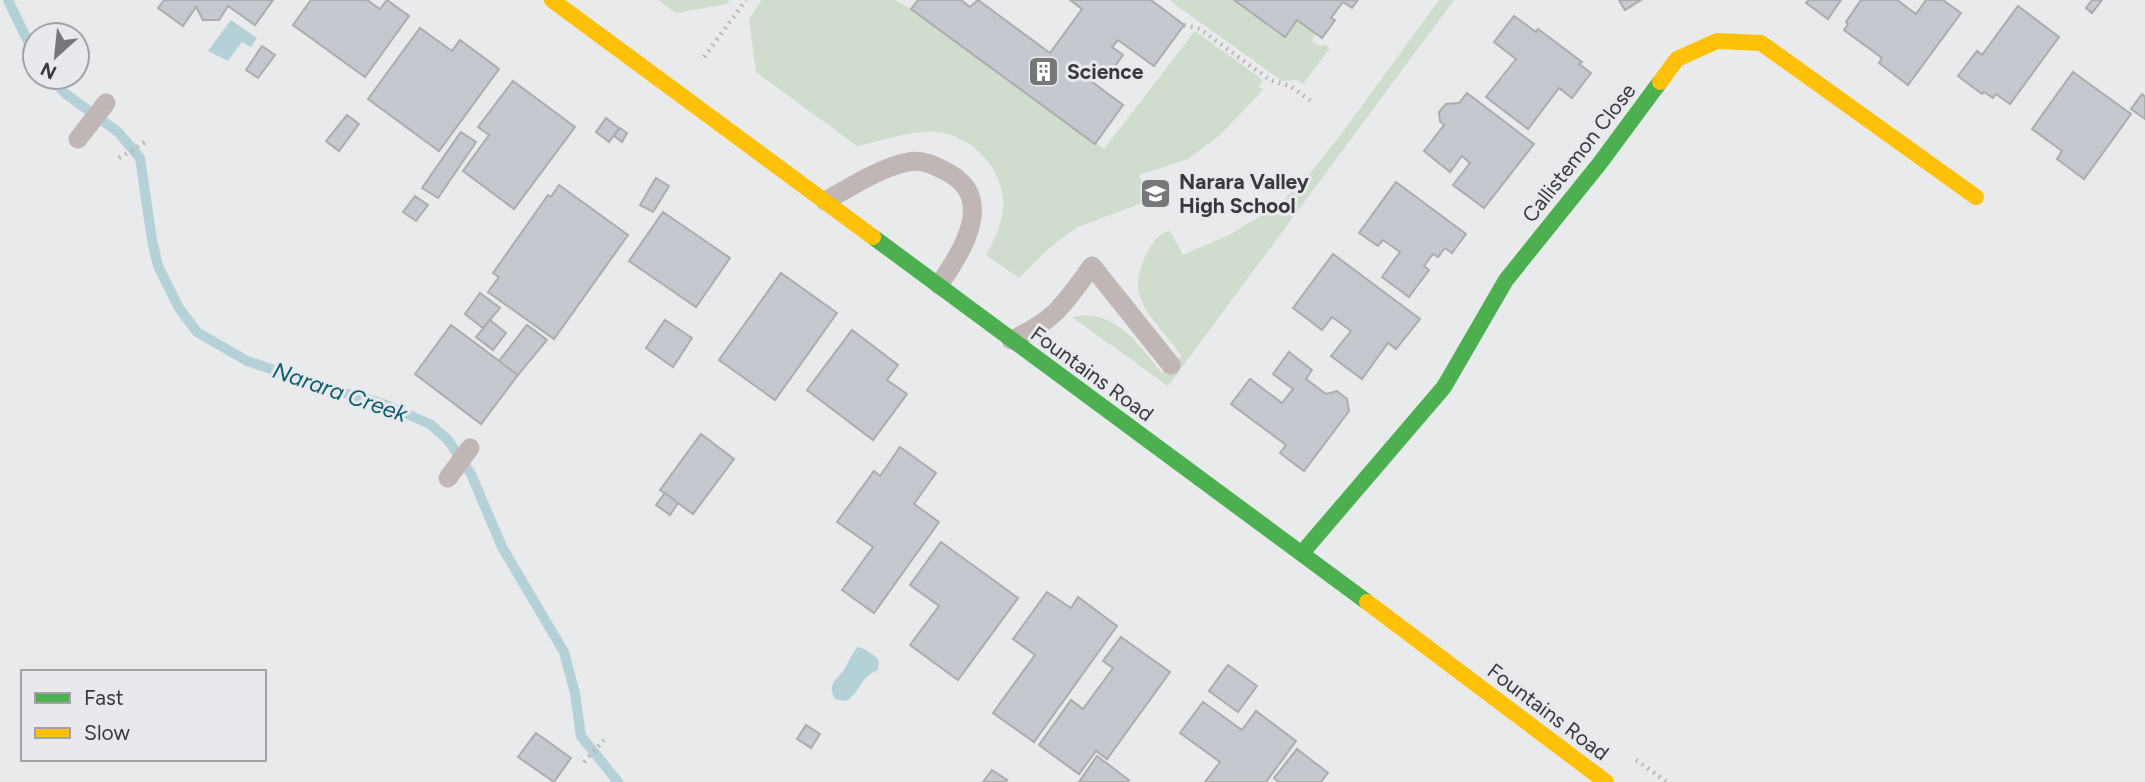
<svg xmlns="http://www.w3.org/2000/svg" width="2145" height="782" font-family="Figtree,sans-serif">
  <rect width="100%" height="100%" fill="#e8eaec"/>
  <g fill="#d0dcce">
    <polygon points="658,0 730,0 727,4 676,13"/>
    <path d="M762 0H895L911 9 1104 149 1195 31 1263 80 1259 86 1263 90 1220 135 1188 159 1139 175 1150 200 1078 227 1049 248 1019 278 986 255C994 240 1001 226 1003 210 1007 172 973 135 936 132 910 130 882 141 857 146L756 72 749 19Z"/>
    <polygon points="1169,0 1234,0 1285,37 1297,20 1316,34 1312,41 1322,47 1324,44 1330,48 1303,84 1297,80 1282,81"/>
    <path d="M1439 0H1454L1168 386 1072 317C1113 307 1138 344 1161 372L1182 357C1158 319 1121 302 1147 253 1152 243 1159 233 1170 231L1183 255 1229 235 1277 206 1308 176 1342 133Z"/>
  </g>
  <g fill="#b4d1d8">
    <polygon points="231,20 257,38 251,47 242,42 228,61 208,51"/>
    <path d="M857 647C863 647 876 656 879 661L878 670C857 679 862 692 846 701L835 699C826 683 838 680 845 668 849 661 852 654 857 647Z"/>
  </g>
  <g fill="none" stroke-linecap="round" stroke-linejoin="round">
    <g stroke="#b4d1d8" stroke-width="10">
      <polyline points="8,0 35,56"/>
      <polyline points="49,77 66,94 118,132 140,158 152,240 158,266 179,308 197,332 247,361 338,391 381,403 430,424 448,440 471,474 502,547 564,652 575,693 581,736 618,782"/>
    </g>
  </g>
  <g fill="#c5c9cf" stroke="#acacae" stroke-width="2">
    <polygon points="164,0 273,0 255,25 228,6 219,20 203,20 196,7 183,26 158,8"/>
    <polygon points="311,0 367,0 380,9 387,0 409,16 365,77 293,25"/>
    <polygon points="918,0 961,0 970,7 978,0 1050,53 1082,9 1070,0 1151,0 1184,25 1154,66 1118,40 1112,47 1123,55 1107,77 1095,68 1087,78 1123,105 1095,144 911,9"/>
    <polygon points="1234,0 1358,0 1352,8 1343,2 1331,18 1335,20 1322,38 1297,20 1285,37"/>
    <polygon points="1619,0 1641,0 1625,10"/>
    <polygon points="1809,0 1841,0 1828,19 1806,3"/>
    <polygon points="1861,0 1897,0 1916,14 1926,0 1943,0 1961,13 1908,85 1879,63 1882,58 1844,30 1848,24 1846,22"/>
    <polygon points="2092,0 2102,0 2092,13 2086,8"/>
    <polygon points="2018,6 2059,37 2010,104 1996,94 1993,98 1984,92 1982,94 1958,76 1977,51 1982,55"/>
    <polygon points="1514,16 1536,32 1538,29 1582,62 1579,64 1591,73 1572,98 1559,88 1528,129 1486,97 1516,59 1494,42"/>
    <polygon points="420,28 452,51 460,40 499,69 439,151 368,99"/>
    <polygon points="262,46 275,55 258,78 246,70"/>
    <polygon points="2073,72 2131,114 2084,179 2057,159 2062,151 2032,129"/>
    <polygon points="513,81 575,127 514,209 463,171 489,135 478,127"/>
    <polygon points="1467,93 1534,144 1484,208 1453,185 1470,163 1462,156 1450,172 1424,151 1444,125 1440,121 1439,112 1446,104 1459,103"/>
    <polygon points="2142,94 2145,97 2145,119 2131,109"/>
    <polygon points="347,115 359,124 339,151 326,141"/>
    <polygon points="606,118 619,128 609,142 596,132"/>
    <polygon points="620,128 627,133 622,142 614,136"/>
    <polygon points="461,132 476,142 438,198 422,188"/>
    <polygon points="656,178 669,186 653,212 640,205"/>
    <polygon points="1396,182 1466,234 1452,253 1445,248 1438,257 1433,254 1424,266 1429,270 1409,297 1382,277 1400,252 1383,240 1378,246 1359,233"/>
    <polygon points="559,185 628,235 554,339 488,292 499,277 493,273 548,195 551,197"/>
    <polygon points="415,196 428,205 416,221 403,212"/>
    <polygon points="663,212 730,258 696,307 629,261"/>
    <polygon points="1333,254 1420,319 1396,349 1388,343 1362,379 1331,356 1351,331 1332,317 1322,330 1293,308"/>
    <polygon points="781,273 837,313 775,400 719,360"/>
    <polygon points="480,293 500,308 483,328 465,314"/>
    <polygon points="490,320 506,333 493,350 476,337"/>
    <polygon points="665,320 692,338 673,367 646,348"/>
    <polygon points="451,325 518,375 481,424 415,374"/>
    <polygon points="527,325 547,340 518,375 499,361"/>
    <polygon points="852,330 898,365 887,380 907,394 873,440 807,390"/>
    <polygon points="1289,352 1312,370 1306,379 1326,394 1337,391 1347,399 1349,411 1304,471 1280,453 1286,445 1231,404 1250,379 1282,403 1293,389 1273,374"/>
    <polygon points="701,434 734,459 693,514 660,490"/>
    <polygon points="900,447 936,473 914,504 939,522 874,613 842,590 873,547 837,522 874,471 880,476"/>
    <polygon points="665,493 678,503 670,515 656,505"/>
    <polygon points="941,542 1018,598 958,680 910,645 939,606 910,585"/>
    <polygon points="1047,592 1071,608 1078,597 1117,626 1034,742 993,713 1035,655 1013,639"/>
    <polygon points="1121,637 1170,672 1107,759 1096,751 1079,774 1039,745 1071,700 1083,709 1113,668 1103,661"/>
    <polygon points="1228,665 1257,686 1238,712 1209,691"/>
    <polygon points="1203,702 1242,730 1256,711 1296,741 1266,782 1205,782 1220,762 1180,733"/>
    <polygon points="806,725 820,734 811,748 797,739"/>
    <polygon points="536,733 571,758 554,782 518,757"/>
    <polygon points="1297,749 1328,773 1321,782 1279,782 1274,778"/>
    <polygon points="1097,756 1129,780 1127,782 1079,782"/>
    <polygon points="992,770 1007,780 1005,782 983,782"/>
  </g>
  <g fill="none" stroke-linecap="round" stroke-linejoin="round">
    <g stroke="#bfb8b8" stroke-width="4.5" stroke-dasharray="2 5" stroke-linecap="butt">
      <polyline points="1184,25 1200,29 1270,80 1290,86 1314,103"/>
      <polyline points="704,57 746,0"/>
      <polyline points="119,158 147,141"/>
      <polyline points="1636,760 1667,782"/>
      <polyline points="584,762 604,740"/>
    </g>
    <g stroke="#c1b6b6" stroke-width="19">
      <polyline points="78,139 106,103"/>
      <path d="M825 201C851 187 879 168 908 162 923 159 936 166 949 173 997 200 960 254 939 285"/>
      <path d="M1011 340C1056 320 1064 304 1092 266L1171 365"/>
      <polyline points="448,478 470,448"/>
    </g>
    <g stroke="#4caf50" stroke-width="16">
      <polyline points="873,237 1367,602"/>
      <polyline points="1302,553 1444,387 1506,280 1600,163 1660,82"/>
    </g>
    <g stroke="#ffc107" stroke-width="16">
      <polyline points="552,0 873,237"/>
      <polyline points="1660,82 1677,59 1717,41 1761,43 1976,197"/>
      <polyline points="1367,602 1606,782"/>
    </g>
  </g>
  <defs>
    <symbol id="building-square" viewBox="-11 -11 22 22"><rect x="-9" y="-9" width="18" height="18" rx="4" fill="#767779" stroke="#e7e9ed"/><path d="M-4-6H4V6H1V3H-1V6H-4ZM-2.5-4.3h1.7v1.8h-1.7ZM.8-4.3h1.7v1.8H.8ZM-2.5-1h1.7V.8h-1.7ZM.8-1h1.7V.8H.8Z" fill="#fff"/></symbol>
    <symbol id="school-square" viewBox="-11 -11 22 22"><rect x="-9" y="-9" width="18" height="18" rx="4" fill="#767779" stroke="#e7e9ed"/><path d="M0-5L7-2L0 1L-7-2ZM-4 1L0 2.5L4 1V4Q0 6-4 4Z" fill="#fff"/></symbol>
  </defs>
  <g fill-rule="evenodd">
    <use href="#building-square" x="1026" y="54" width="35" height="35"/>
    <use href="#school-square" x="1138" y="176" width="35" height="35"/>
  </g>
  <g text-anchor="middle" stroke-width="6" stroke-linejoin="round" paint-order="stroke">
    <g font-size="21" font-weight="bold" fill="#39393b" stroke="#e7e9ed" text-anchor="start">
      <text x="1067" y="79">Science</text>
      <text x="1179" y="189">Narara Valley<tspan x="1179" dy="24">High School</tspan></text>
    </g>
    <g font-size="21" fill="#39393b" stroke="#e7e9ed">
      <text transform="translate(1579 153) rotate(-52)" y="7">Callistemon Close</text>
      <text transform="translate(1092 374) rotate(36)" y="7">Fountains Road</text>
      <text transform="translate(1548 712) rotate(37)" y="7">Fountains Road</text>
    </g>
    <g font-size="23" font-style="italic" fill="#0c5d6d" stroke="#e7e9ed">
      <text transform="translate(340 392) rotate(19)" y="8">Narara Creek</text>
    </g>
  </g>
  <rect x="21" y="670" width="245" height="91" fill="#e7e9ed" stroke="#a1a3a6" stroke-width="2"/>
  <rect x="35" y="693" width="35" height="10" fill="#4caf50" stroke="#a1a3a6" stroke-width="2"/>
  <text x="84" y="705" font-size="21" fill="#39393b">Fast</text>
  <rect x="35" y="728" width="35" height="10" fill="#ffc107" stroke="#a1a3a6" stroke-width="2"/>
  <text x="84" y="740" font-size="21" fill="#39393b">Slow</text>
  <g transform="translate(56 56) rotate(207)"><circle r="33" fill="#e7e9ed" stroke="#a1a3a6" stroke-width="2"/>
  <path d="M0-5L12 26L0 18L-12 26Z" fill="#767779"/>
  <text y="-10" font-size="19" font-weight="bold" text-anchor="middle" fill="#39393b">N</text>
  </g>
</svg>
